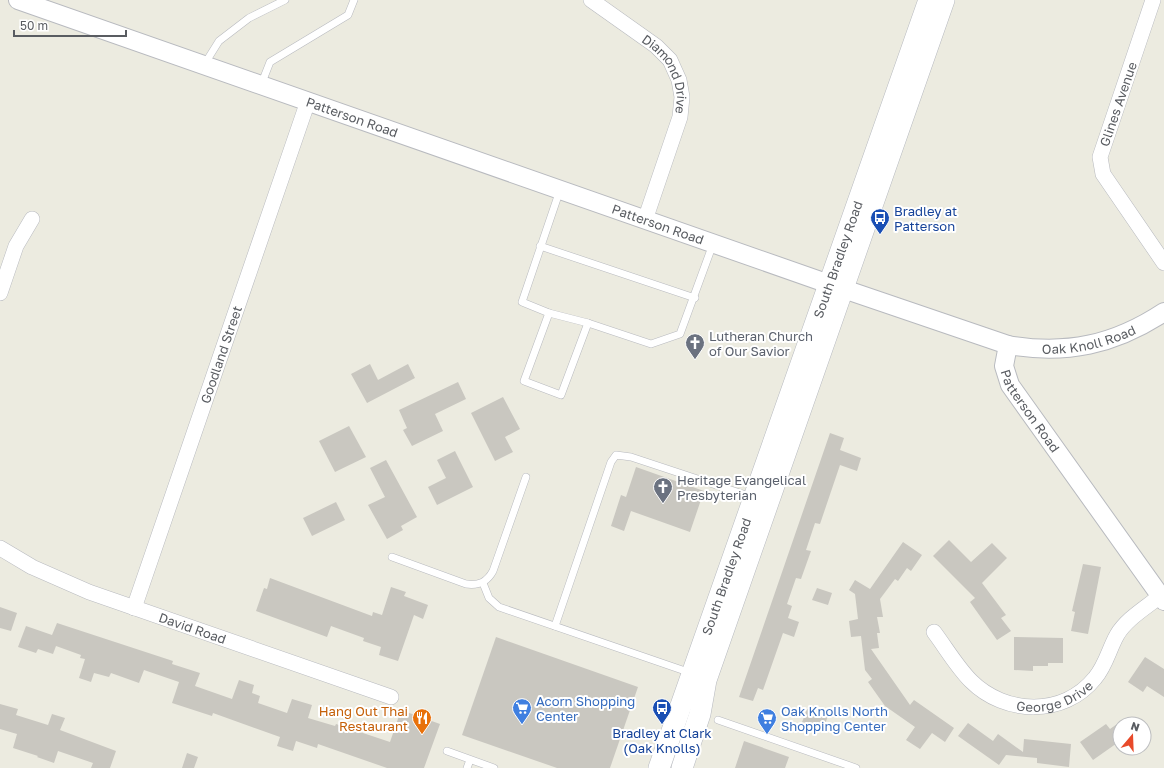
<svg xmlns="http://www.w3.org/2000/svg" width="1164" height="768" font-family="'Golos Text',sans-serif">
  <rect width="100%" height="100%" fill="#ecebe0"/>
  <g fill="#c9c7c0">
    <polygon points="370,364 378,380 408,364 415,378 367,403 351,374"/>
    <polygon points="458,382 466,399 435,414 443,431 412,446 403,430 407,428 399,410"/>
    <polygon points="503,397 520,429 505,437 513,452 495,461 471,413"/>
    <polygon points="349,426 366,457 335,472 319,441"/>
    <polygon points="830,433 844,438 840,450 861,458 857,471 840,465 820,524 815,523 806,550 811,551 801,579 796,578 787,604 792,606 788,618 799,622 794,637 783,633 763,690 758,688 753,701 739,697"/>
    <polygon points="455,451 473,487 437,505 428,487 446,478 437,460"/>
    <polygon points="386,460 417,517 401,526 403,530 387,539 368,505 385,497 370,468"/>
    <polygon points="636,467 704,491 690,532 631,511 624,531 611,526 621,495 626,497"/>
    <polygon points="336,502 345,520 312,536 303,518"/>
    <polygon points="949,540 971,562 992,543 1007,558 982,583 1006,615 1001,618 1011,631 997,640 970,602 975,598 933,556"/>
    <polygon points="903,542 922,555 911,571 907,568 898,581 895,579 880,599 883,617 877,617 880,633 877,633 879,648 871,649 910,705 914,700 954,728 945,742 932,733 920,749 906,740 915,727 885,706 868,682 872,679 865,670 861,636 851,637 849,621 858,619 855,594 849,590 855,580 870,589"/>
    <polygon points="1083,564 1101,567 1088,634 1071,631 1075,612 1072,611"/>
    <polygon points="270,578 372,616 373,612 382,615 391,587 406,592 404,596 428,605 423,619 414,615 398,661 379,655 381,647 363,641 364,638 331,626 327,637 256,611 264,588 267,589"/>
    <polygon points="817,588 832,593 828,605 812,600"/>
    <polygon points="0,607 17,613 11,631 0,628"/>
    <polygon points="57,623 173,661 172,664 200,673 195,686 232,699 239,680 254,685 252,693 260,696 258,703 287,713 292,699 312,705 308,718 335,726 336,724 390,742 401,710 440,724 424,768 387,768 318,744 317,748 296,741 293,751 277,746 280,737 213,713 212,716 172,703 179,682 144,670 139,683 111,673 109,677 94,673 91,682 79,678 85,659 80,658 81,655 56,646 53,654 38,649 36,653 18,647 26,626 52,635"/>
    <polygon points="496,637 638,687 610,768 557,768 462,735"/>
    <polygon points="1014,637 1063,638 1063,663 1048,663 1048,666 1033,666 1033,671 1014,670"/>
    <polygon points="1145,657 1164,669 1164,697 1147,686 1143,692 1128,682"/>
    <polygon points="0,704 18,709 16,715 48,725 52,714 65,718 60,730 116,751 110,768 91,768 93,763 58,751 54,763 37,757 38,756 13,748 17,734 0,729"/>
    <polygon points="807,709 828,716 822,732 801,725"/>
    <polygon points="1120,722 1120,741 1093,760 1080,742 1106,724 1110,729"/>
    <polygon points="968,723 993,741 998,734 1023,752 1024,739 1071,744 1069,767 1037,763 1037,758 1006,755 999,765 958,736"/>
    <polygon points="744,741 789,757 785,768 735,768"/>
    <polygon points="187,753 198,757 194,768 182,768"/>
  </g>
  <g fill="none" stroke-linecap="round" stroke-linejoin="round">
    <defs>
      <g id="service">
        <polyline points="204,65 219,41 249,18 285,0"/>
        <polyline points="261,85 270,62 348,15 354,0"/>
        <polyline points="560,190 522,302 549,313 588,323 651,344 680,334 713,244"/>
        <polyline points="540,246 695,298"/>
        <polyline points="549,313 524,381 561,395 588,323"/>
        <path d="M392 557 466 584C479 586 487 582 493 571L526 477"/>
        <polyline points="483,583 489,598 499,607 691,673"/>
        <polyline points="555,626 611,462 616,455 631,457 752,497"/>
        <polyline points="718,720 856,768"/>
        <polyline points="447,751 494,768"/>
        <polyline points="467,768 470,760"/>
      </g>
      <g id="minor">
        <path id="s1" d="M591 0 656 46 670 60 679 80 682 97 680 117 645 220"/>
        <polyline points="1153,0 1100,157 1103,174 1164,263"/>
        <polyline points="0,293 16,246 32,219"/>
        <path id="s2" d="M0 548 32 567 89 592 391 697"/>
        <path id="s3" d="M134 608 308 101"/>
        <path id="s4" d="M934 632C946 648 957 667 971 681 1005 715 1064 717 1095 678 1106 665 1109 649 1117 635 1126 619 1147 607 1160 596"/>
      </g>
      <g id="tertiary">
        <path id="s5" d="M18 0 829 284 1008 345 1004 366 1010 385 1164 601"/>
        <path id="s6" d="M1008 345C1066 355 1114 345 1164 312"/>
      </g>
      <g id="secondary">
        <path id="s7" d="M659 768 929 0"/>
        <polyline points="682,768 700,714 706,680 944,0"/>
      </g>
    </defs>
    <use href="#service" stroke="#b8babf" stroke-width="8"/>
    <use href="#minor" stroke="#b8babf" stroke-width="16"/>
    <use href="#tertiary" stroke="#b8babf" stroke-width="20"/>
    <use href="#secondary" stroke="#b6b9bf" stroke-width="22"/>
    <use href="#service" stroke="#fff" stroke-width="7"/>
    <use href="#minor" stroke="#fff" stroke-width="15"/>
    <use href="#tertiary" stroke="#fff" stroke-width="18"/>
    <use href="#secondary" stroke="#fff" stroke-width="21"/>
  </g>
  <defs>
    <symbol id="bus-pin" viewBox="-11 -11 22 30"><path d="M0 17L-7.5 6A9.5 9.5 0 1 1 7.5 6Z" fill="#1a4fb4" stroke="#fff"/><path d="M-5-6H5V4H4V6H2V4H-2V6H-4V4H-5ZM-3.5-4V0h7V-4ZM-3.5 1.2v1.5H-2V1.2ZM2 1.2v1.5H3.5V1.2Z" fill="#fff"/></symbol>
    <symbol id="church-pin" viewBox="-11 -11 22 30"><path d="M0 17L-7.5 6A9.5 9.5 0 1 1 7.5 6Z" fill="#6b7280" stroke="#fff"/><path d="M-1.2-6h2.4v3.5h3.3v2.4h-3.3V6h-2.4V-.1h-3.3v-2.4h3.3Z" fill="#fff"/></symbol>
    <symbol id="supermarket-pin" viewBox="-11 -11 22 30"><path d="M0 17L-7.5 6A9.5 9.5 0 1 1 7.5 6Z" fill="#3f7fe0" stroke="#fff"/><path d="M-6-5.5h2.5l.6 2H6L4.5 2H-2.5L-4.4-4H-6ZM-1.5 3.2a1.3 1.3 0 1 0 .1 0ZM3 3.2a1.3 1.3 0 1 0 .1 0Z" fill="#fff"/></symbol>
    <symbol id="restaurant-pin" viewBox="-11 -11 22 30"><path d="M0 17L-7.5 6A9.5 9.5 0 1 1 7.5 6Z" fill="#e8710a" stroke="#fff"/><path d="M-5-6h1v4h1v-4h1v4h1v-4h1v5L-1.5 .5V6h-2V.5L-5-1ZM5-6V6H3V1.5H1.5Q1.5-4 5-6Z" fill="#fff"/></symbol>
  </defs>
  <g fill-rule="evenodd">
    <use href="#bus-pin" x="869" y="207" width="22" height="30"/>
    <use href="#church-pin" x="684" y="332" width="22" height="30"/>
    <use href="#church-pin" x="652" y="476" width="22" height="30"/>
    <use href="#supermarket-pin" x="511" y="697" width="22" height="30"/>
    <use href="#bus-pin" x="651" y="697" width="22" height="30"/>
    <use href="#restaurant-pin" x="411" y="707" width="22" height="30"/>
    <use href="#supermarket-pin" x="756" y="707" width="22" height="30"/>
  </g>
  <g text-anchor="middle" stroke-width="4" stroke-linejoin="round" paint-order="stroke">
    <g font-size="13" fill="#595c61" stroke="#fff">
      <text dy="5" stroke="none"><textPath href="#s1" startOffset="110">Diamond Drive</textPath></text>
      <text transform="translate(1118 104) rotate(-71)" y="5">Glines Avenue</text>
      <text dy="5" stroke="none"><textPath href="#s5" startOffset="354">Patterson Road</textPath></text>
      <text dy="5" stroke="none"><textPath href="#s5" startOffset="678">Patterson Road</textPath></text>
      <text dy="5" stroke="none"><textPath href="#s7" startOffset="539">South Bradley Road</textPath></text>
      <text dy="5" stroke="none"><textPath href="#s6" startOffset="82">Oak Knoll Road</textPath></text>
      <text dy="5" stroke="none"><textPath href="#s3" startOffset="268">Goodland Street</textPath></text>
      <text dy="5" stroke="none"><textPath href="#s5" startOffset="1122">Patterson Road</textPath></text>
      <text dy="5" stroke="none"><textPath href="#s7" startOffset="203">South Bradley Road</textPath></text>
      <text dy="5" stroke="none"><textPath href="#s2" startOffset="209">David Road</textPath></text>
      <text dy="5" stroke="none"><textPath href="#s4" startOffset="154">George Drive</textPath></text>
    </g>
    <g font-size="13" fill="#164399" stroke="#fff" text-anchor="start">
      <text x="894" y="216">Bradley at<tspan x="894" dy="15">Patterson</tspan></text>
      <text x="662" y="738" text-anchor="middle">Bradley at Clark<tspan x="662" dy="15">(Oak Knolls)</tspan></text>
    </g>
    <g font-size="13" fill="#5b616d" stroke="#fff" text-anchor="start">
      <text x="709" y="341">Lutheran Church<tspan x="709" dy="15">of Our Savior</tspan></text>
      <text x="677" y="485">Heritage Evangelical<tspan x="677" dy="15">Presbyterian</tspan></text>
    </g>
    <g font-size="13" fill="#366cbe" stroke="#fff" text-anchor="start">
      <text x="536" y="706">Acorn Shopping<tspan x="536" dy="15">Center</tspan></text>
      <text x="781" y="716">Oak Knolls North<tspan x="781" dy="15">Shopping Center</tspan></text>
    </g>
    <g font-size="13" fill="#c56008" stroke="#fff" text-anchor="end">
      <text x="408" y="716">Hang Out Thai<tspan x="408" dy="15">Restaurant</tspan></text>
    </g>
  </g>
  <g transform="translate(1132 736) rotate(19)"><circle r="19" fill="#ffffff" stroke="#bdbec0"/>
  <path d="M0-3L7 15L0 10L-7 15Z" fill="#e84a2a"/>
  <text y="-6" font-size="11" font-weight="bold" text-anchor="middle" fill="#595c61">N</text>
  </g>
  <path d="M14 30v6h112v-6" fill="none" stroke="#595c61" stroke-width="2"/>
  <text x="20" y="30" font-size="12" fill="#595c61" stroke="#ffffff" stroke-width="3" paint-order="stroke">50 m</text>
</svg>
